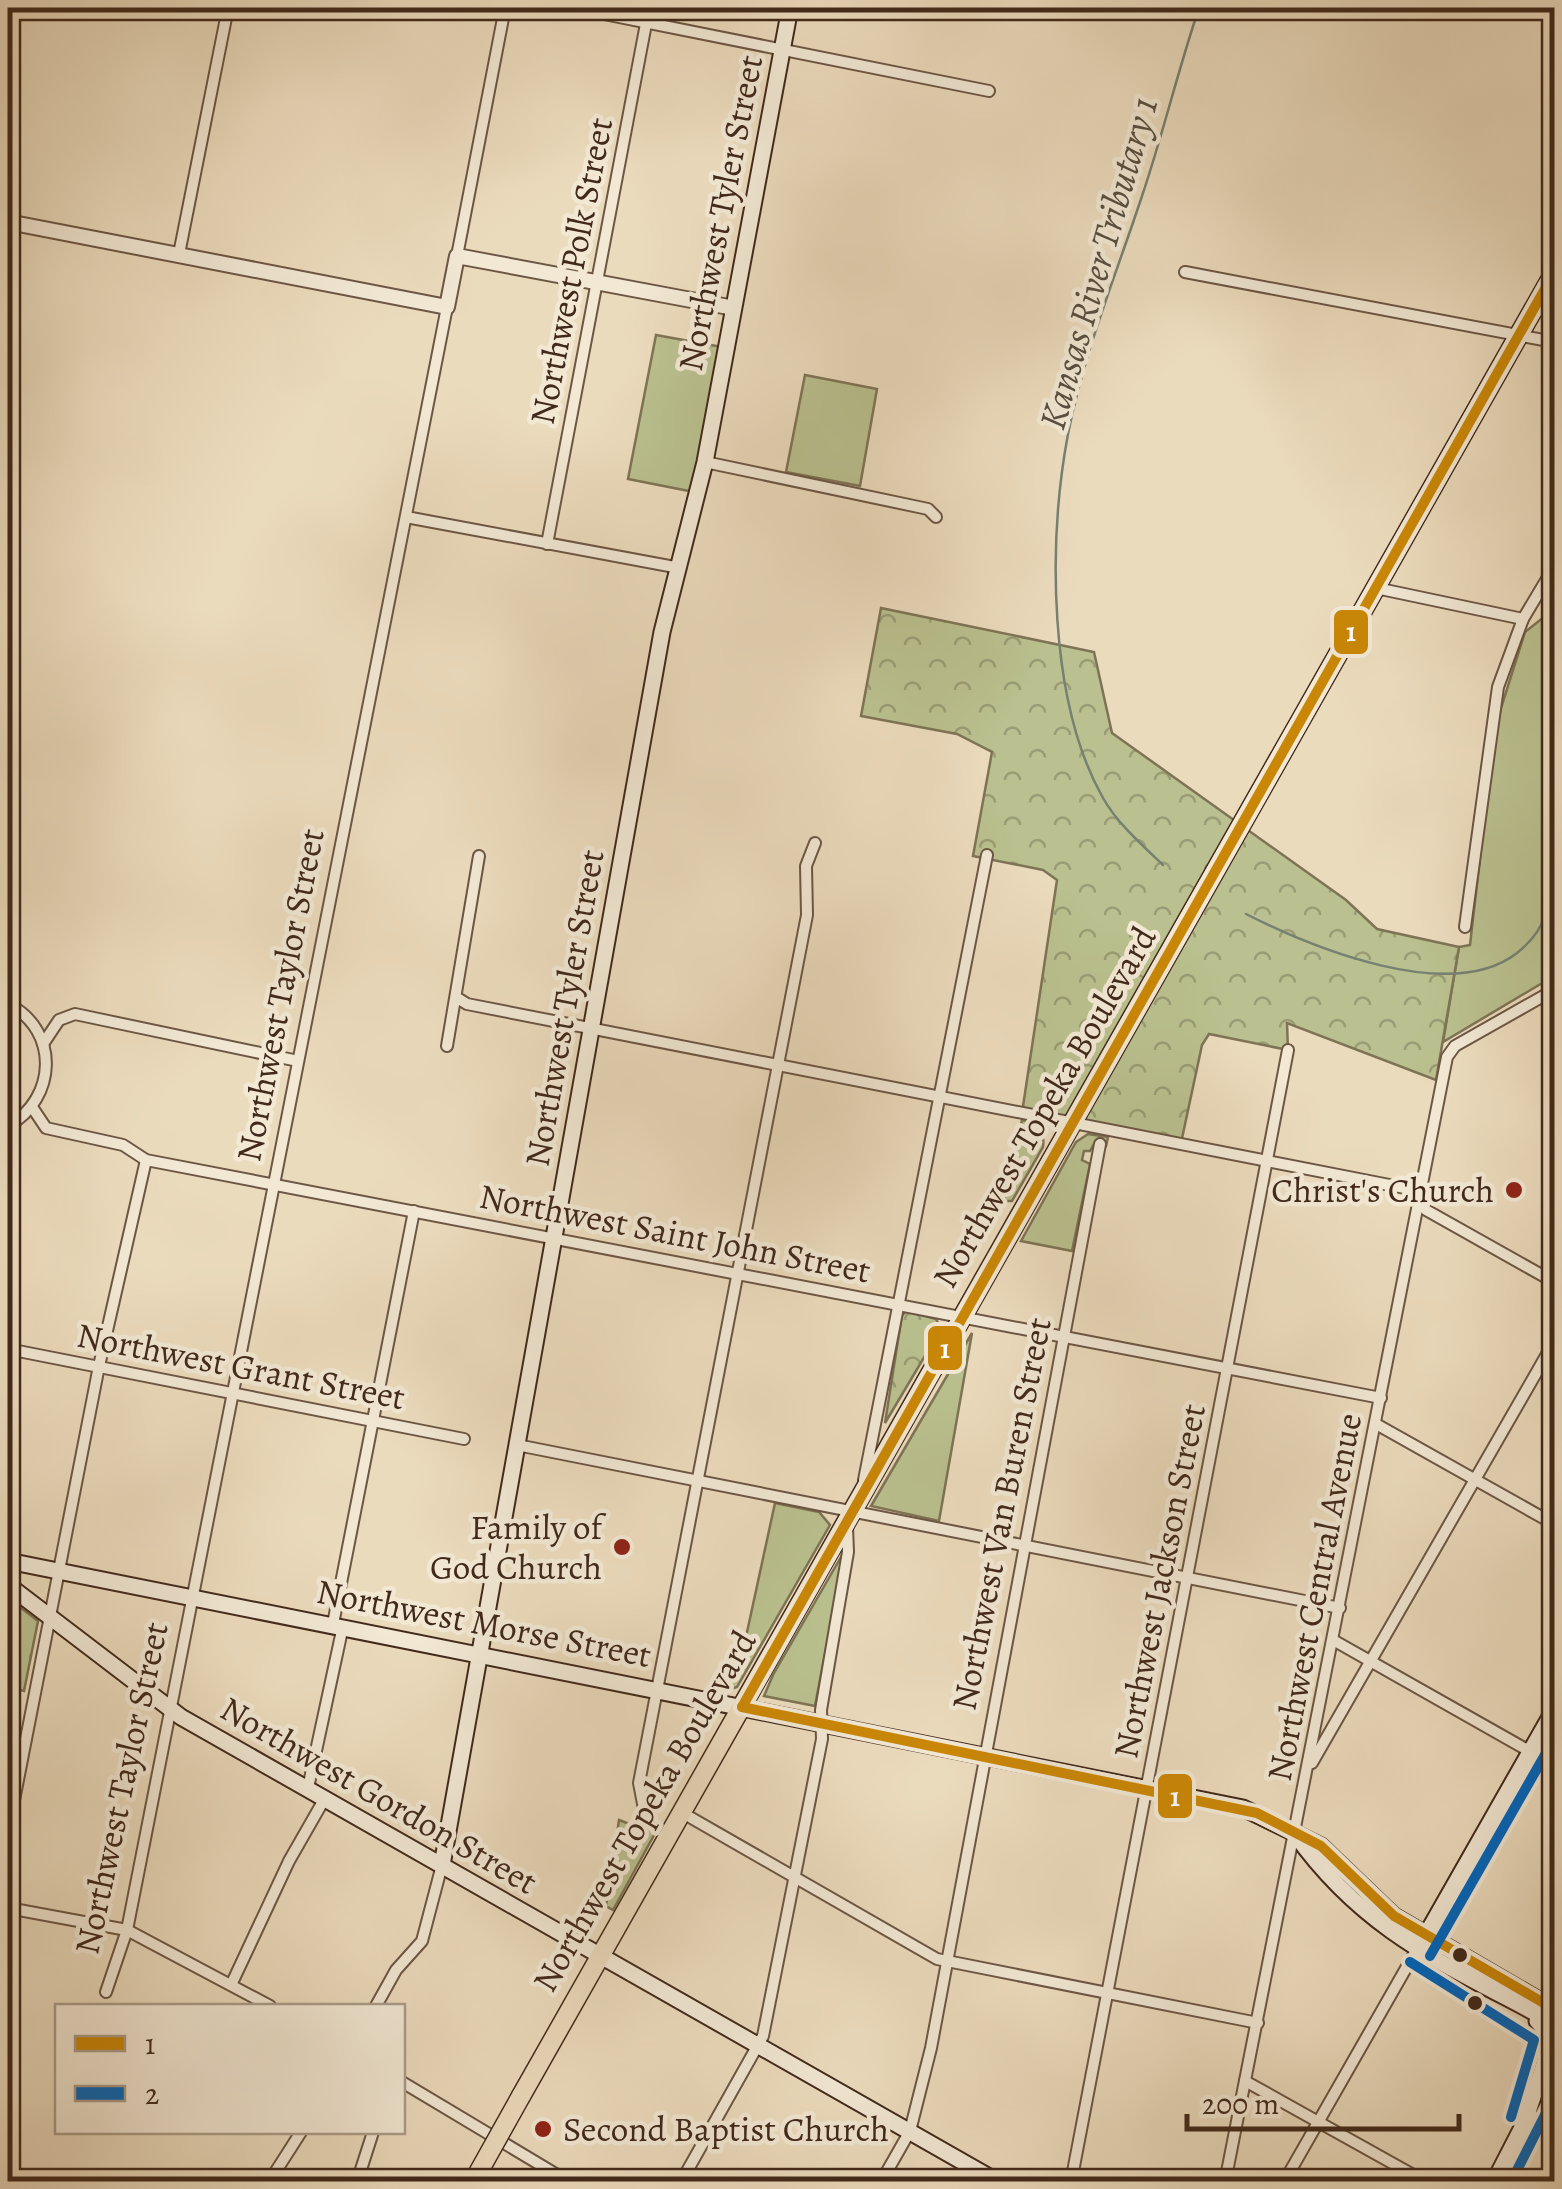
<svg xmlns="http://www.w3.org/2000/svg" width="1562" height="2189" font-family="Alegreya,serif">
  <defs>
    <pattern id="park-crowns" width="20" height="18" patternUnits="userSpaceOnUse" patternTransform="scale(2.5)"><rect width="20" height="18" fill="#bac08f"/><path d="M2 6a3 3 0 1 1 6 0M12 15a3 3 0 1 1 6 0" fill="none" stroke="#999c74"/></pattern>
  </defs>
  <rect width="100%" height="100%" fill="#ebdbbd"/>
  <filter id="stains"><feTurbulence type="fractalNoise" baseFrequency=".002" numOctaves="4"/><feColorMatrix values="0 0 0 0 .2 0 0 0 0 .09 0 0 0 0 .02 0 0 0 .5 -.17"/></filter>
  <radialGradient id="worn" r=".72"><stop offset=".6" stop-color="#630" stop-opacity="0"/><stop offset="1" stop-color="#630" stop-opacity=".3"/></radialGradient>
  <g fill="#bac08f" stroke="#7e7455" stroke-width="2.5">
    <polygon points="656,335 722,347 694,492 628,479"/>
    <polygon points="805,375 877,389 860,486 786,472"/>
    <polygon points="1554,609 1554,976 1443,1042 1459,947 1470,945 1495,727 1525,632"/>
    <path d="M1022 1120C1038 1122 1045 1132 1043 1147L1012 1201H1004Z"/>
    <polygon points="1088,1134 1108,1137 1106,1146 1094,1144 1090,1151 1084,1151 1082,1160 1090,1164 1072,1251 1021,1241 1076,1142"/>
    <polygon points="972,1333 939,1521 871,1506"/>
    <polygon points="775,1503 819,1512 830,1525 737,1687 717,1694 744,1646"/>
    <polygon points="845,1550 815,1706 764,1696 773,1675"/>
    <polygon points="619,1820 640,1828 659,1826 613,1910 606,1906"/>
  </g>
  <g fill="url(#park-crowns)" stroke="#7e7455" stroke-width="2.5">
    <polygon points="881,608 1094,652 1112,733 1346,900 1377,929 1459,947 1436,1080 1287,1023 1288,1050 1209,1034 1202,1045 1181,1143 1022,1113 1057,880 1043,870 973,856 992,752 957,734 861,716"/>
    <polygon points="907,1311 936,1319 941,1329 885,1423 902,1315"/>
    <polygon points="8,1598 38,1621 24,1691 8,1687"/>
  </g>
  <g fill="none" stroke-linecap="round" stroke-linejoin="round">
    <g stroke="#768173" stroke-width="2.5">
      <path d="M1163 865C1142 845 1117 823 1103 798 1048 701 1048 541 1068 434 1084 352 1116 275 1142 196 1163 134 1178 70 1199 8"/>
      <path d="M1246 914C1311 947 1450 1005 1517 953 1528 944 1540 932 1544 917 1546 905 1543 890 1543 878 1546 831 1543 787 1554 741"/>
    </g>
    <defs>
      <g id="minor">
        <polyline points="574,8 989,91"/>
        <polyline points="179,254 228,8"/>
        <polyline points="457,256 505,8"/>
        <polyline points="1185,272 1554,342"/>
        <polyline points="705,462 928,509 936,517"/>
        <polyline points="406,517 680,568"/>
        <polyline points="547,544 649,8"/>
        <polyline points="1376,588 1523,619"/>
        <polyline points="1465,927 1498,687 1523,619 1554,567"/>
        <polyline points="459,999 467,1004 1410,1189 1426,1210 1554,1282"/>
        <path d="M8 1004C60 1030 57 1099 8 1126"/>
        <polyline points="43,1044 59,1020 75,1014 298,1061"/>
        <polyline points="447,1046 479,856"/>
        <polyline points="32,1107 46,1128 123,1145 146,1160 1381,1398"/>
        <polyline points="8,1349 464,1439"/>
        <polyline points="1376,1424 1554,1524"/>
        <polyline points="517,1445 1340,1608"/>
        <polyline points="864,1480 987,855"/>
        <polyline points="333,1624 414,1211"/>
        <polyline points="1333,1640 1554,1765"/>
        <polyline points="1312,1763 1554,1342"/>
        <polyline points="308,1788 343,1626"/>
        <polyline points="644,1809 639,1783 807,915 806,866 815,843"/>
        <polyline points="681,1812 937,1959 1258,2023"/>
        <polyline points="8,1831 99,1366 146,1160"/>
        <polyline points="8,1908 127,1930 270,2006"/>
        <polyline points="232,1983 289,1861 325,1798"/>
        <polyline points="106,1992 127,1930 447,307"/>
        <polyline points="376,2006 396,1970 422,1941 442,1865"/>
        <polyline points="1245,2081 1426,2182"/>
        <polyline points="402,2082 569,2182"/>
        <polyline points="269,2182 301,2132"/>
        <polyline points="357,2182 373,2132"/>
        <polyline points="681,2182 763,2036 822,1739 821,1710 848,1552 847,1527"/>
        <polyline points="881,2182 910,2131 931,2048 1100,1144"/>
        <polyline points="1071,2182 1288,1050"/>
        <polyline points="1225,2182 1447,1057 1455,1046 1554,990"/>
        <polyline points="1284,2182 1417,1949"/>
      </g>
      <polyline id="tertiary" points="8,222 447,307 457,256 734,308"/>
      <g id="secondary">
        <polyline points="8,1561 1243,1808 1321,1846 1394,1916 1554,2009"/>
        <polyline points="8,1585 181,1717 998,2182"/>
        <path d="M1295 1834C1367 1935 1450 1966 1554 2023"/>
        <polyline points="442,1865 662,632 705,462 790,8"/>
        <polyline points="1422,1942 1554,1710"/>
        <path d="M1526 2121C1532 2088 1562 2044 1537 2021"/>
        <polyline points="1494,2182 1529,2114"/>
      </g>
      <polyline id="primary" points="521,2096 1554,273"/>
    </defs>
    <use href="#minor" stroke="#6c5644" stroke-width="14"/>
    <use href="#tertiary" stroke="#6c5644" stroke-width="18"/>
    <use href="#secondary" stroke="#41291b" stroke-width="19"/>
    <use href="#primary" stroke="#41291b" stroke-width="21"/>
    <use href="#minor" stroke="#f2e8d4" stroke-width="10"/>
    <use href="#tertiary" stroke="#f2e8d4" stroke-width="14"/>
    <use href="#secondary" stroke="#f2e8d4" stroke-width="15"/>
    <use href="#primary" stroke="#ebdbbd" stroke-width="18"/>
    <defs>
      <polyline id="primary-bridge" points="473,2182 521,2096"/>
    </defs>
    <use href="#primary-bridge" stroke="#41291b" stroke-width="21" stroke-linecap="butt"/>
    <use href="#primary-bridge" stroke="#ebdbbd" stroke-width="18"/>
    <defs>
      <g id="bus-1">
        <polyline points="742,1707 1554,273"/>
        <polyline points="742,1707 1257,1813 1321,1846 1394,1916 1554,2009"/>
      </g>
      <g id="bus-2">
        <polyline points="1430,1956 1554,1739"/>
        <polyline points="1410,1962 1534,2040 1511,2117"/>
        <polyline points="1511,2182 1550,2105"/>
      </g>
    </defs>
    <use href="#bus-1" stroke="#f2e8d4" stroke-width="18"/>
    <use href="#bus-2" stroke="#f2e8d4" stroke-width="18"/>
    <use href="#bus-1" stroke="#ca8707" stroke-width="10"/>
    <use href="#bus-2" stroke="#0065bd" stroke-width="10"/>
  </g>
  <g fill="#8f2418" stroke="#f2e8d4" stroke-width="4">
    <circle cx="1514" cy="1190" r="10"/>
    <circle cx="622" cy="1547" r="10"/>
    <circle cx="543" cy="2129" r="10"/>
  </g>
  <g fill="#41291b" stroke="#f2e8d4" stroke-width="4">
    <circle cx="1460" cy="1955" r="9"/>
    <circle cx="1475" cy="2003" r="9"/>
  </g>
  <g text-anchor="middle" stroke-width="9" stroke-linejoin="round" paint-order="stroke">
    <g font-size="35" fill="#41291b" stroke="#f2e8d4">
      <text transform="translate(720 213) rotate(-79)" y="12">Northwest Tyler Street</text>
      <text transform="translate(571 271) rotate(-79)" y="12">Northwest Polk Street</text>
      <text transform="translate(280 995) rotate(-79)" y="12">Northwest Taylor Street</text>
      <text transform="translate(564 1008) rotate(-80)" y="12">Northwest Tyler Street</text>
      <text transform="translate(1044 1107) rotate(-60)" y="12">Northwest Topeka Boulevard</text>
      <text transform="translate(675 1233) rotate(11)" y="12">Northwest Saint John Street</text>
      <text transform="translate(241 1366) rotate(11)" y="12">Northwest Grant Street</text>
      <text transform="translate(1001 1514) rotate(-79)" y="12">Northwest Van Buren Street</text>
      <text transform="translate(1159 1581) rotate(-79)" y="12">Northwest Jackson Street</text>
      <text transform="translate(1314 1597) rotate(-79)" y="12">Northwest Central Avenue</text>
      <text transform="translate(484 1623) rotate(11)" y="12">Northwest Morse Street</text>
      <text transform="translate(121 1788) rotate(-78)" y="12">Northwest Taylor Street</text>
      <text transform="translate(379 1795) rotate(30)" y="12">Northwest Gordon Street</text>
      <text transform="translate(644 1811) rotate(-60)" y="12">Northwest Topeka Boulevard</text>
    </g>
    <g font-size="35" fill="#41291b" stroke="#f2e8d4" text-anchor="end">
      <text x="1494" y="1202">Christ's Church</text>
      <text x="602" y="1539">Family of<tspan x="602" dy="40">God Church</tspan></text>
      <text x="563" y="2141" text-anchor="start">Second Baptist Church</text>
    </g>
    <g font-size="38" font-style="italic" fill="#574e40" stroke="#f2e8d4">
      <text transform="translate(1098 263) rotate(-74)" y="13">Kansas River Tributary 1</text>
    </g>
  </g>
  <g stroke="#f2e8d4" stroke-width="4">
    <rect x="1332" y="608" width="38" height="48" rx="10" fill="#ca8707"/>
    <rect x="926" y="1324" width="38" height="48" rx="10" fill="#ca8707"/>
    <rect x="1156" y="1772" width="38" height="48" rx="10" fill="#ca8707"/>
  </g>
  <g font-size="28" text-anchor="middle" font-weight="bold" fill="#fff">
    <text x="1351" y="641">1</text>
    <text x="945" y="1358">1</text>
    <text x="1175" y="1806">1</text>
  </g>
  <rect width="1562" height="2189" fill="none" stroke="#ebdbbd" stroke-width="40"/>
  <rect x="10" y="10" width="1542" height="2169" fill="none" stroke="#41291b" stroke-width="5"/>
  <rect x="20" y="20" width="1522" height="2149" fill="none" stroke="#41291b" stroke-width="2.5"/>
  <rect x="55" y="2004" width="350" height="130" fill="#f2e8d4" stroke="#ab9c8a" stroke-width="2.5"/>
  <rect x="75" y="2036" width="50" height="15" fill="#ca8707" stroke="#ab9c8a" stroke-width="2.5"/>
  <text x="145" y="2054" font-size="30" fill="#41291b">1</text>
  <rect x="75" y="2086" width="50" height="15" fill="#0065bd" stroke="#ab9c8a" stroke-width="2.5"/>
  <text x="145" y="2104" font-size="30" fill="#41291b">2</text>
  <path d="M1187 2114v15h272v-15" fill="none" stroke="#41291b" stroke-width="5"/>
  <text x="1202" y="2114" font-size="30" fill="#41291b" stroke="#f2e8d4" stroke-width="8" paint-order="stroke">200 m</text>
  <rect width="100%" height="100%" filter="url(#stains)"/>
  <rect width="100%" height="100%" fill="url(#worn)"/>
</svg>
